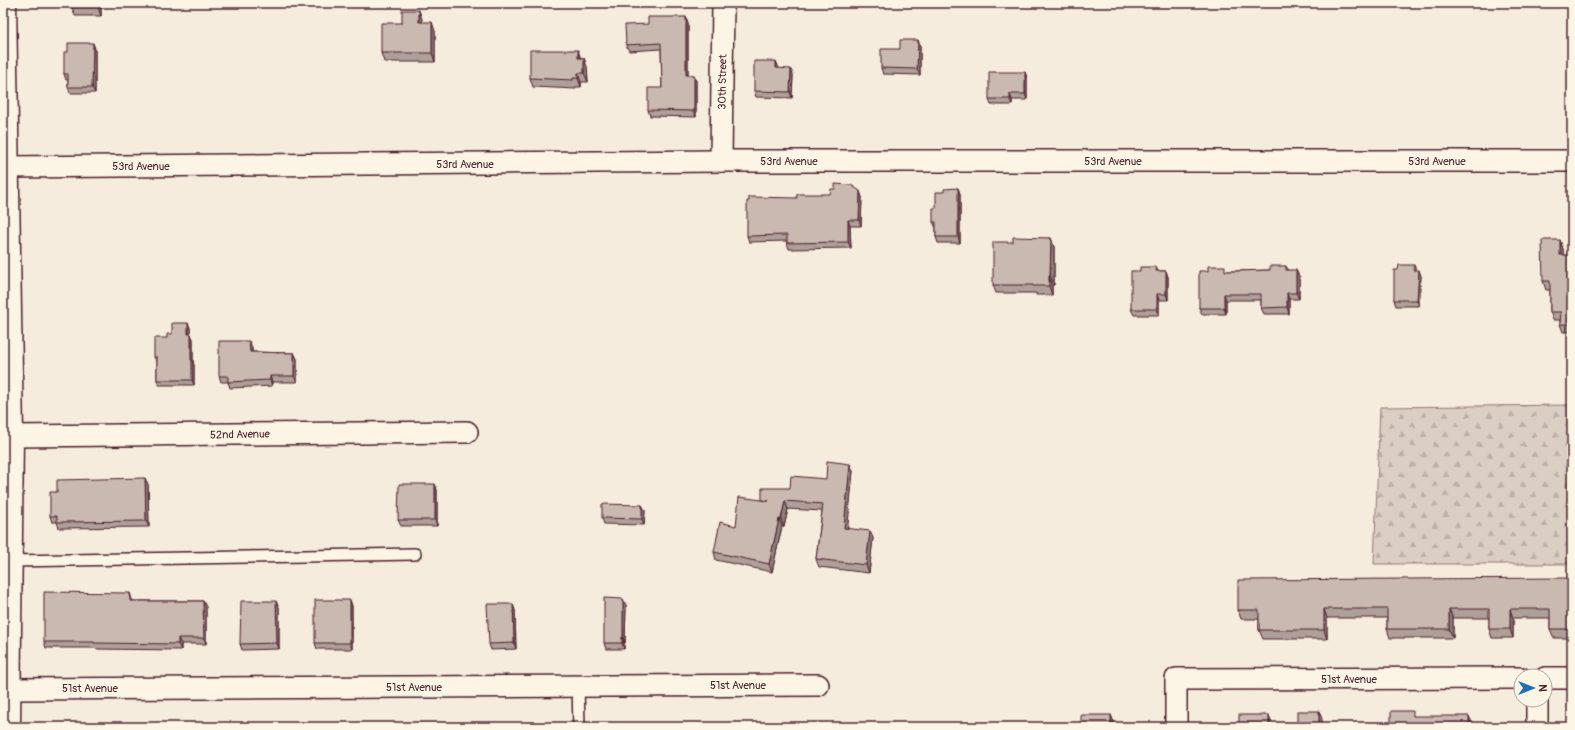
<svg xmlns="http://www.w3.org/2000/svg" width="1575" height="730" font-family="Pangolin,sans-serif">
  <defs>
    <pattern id="forest-firs" width="22" height="20" patternUnits="userSpaceOnUse"><rect width="22" height="20" fill="#dbcec4"/><path d="M5 1l3.5 6h-7zM16 11l3.5 6h-7z" fill="#bdb0a9"/></pattern>
  </defs>
  <rect width="100%" height="100%" fill="#f5ecde"/>
  <filter id="ink" filterUnits="userSpaceOnUse"><feTurbulence type="fractalNoise" baseFrequency=".025" numOctaves="2"/><feDisplacementMap in="SourceGraphic" scale="8" xChannelSelector="R" yChannelSelector="G"/><feConvolveMatrix kernelMatrix="1 2 1 2 8 2 1 2 1" color-interpolation-filters="sRGB"/></filter>
  <g filter="url(#ink)">
    <polygon fill="url(#forest-firs)" stroke="#927678" points="1572,405 1572,564 1374,564 1380,407"/>
    <g fill="none" stroke-linecap="round" stroke-linejoin="round">
      <defs>
        <g id="service">
          <polyline points="11,561 415,554"/>
          <polyline points="578,686 579,727"/>
        </g>
        <g id="minor">
          <polyline points="721,161 723,3"/>
          <polyline points="7,167 721,161 1572,161"/>
          <polyline points="12,436 467,432"/>
          <polyline points="1545,678 1572,678"/>
          <polyline points="9,689 818,685"/>
          <polyline points="1537,700 1537,727"/>
          <polyline points="1176,727 1176,679 1521,678"/>
        </g>
        <polyline id="secondary" points="5,3 12,436 9,727"/>
      </defs>
      <use href="#service" stroke="#4a1f2b" stroke-width="14"/>
      <use href="#minor" stroke="#4a1f2b" stroke-width="24"/>
      <use href="#secondary" stroke="#4a1f2b" stroke-width="25"/>
      <use href="#service" stroke="#fcf5e5" stroke-width="11"/>
      <use href="#minor" stroke="#fcf5e5" stroke-width="21"/>
      <use href="#secondary" stroke="#fcf5e5" stroke-width="22"/>
    </g>
    <g fill="#ae9f98" stroke="#4a1f2b">
      <polygon points="101,3 101,16 75,16 72,7"/>
      <polygon points="686,17 688,23 688,75 694,75 696,81 696,117 650,116 648,110 662,88 661,49 629,51 626,45 648,24"/>
      <polygon points="422,19 422,22 435,31 435,62 384,62 381,53 402,23"/>
      <polygon points="918,40 920,46 920,75 883,74 881,68 900,49"/>
      <polygon points="93,43 95,49 95,93 70,93 68,87 68,80 66,80 64,74 68,52"/>
      <polygon points="581,58 584,58 587,67 588,82 581,82 581,87 576,87 576,89 533,87 530,78"/>
      <polygon points="776,61 778,68 793,75 792,98 756,97 754,91"/>
      <polygon points="1025,72 1027,78 1027,100 1012,100 1012,105 991,105 989,99"/>
      <polygon points="958,188 960,194 960,243 938,243 936,237 936,228 933,222 936,208 944,192"/>
      <polygon points="862,197 861,226 850,226 851,248 789,249 787,243 787,241 749,242 747,236"/>
      <polygon points="1051,238 1054,247 1054,285 1052,285 1052,295 1036,295 1036,293 996,293 993,285 1013,242"/>
      <polygon points="1560,240 1563,249 1563,255 1572,255 1572,332 1563,332 1560,324 1560,320 1553,320 1550,312 1550,290 1546,290 1543,281"/>
      <polygon points="1414,265 1416,270 1421,276 1419,306 1396,306 1394,300 1398,270"/>
      <polygon points="1286,266 1288,270 1299,276 1299,299 1289,299 1289,314 1264,314 1261,308 1261,300 1226,300 1226,314 1202,314 1199,308 1208,271 1236,271 1270,270"/>
      <polygon points="1156,267 1158,271 1166,271 1168,277 1168,300 1159,300 1159,315 1134,315 1131,309 1140,271"/>
      <polygon points="188,323 190,328 190,334 193,339 193,362 194,365 194,385 159,385 157,380 157,361 156,361 154,357 167,338"/>
      <polygon points="252,347 252,352 294,353 297,359 297,382 272,382 272,386 230,388 228,382 221,382 219,376"/>
      <polygon points="853,471 847,528 873,538 869,573 819,567 816,559 822,511 788,509 784,527 782,526 772,572 716,560 714,552 736,526 762,500 826,479"/>
      <polygon points="148,484 149,527 59,528 57,522 52,522 50,516 57,492"/>
      <polygon points="435,484 437,490 437,526 401,526 398,520"/>
      <polygon points="642,505 645,511 644,525 604,524 602,518"/>
      <polygon points="1572,578 1572,638 1554,638 1550,629 1550,618 1513,618 1513,638 1492,638 1489,629 1489,618 1453,618 1453,638 1390,638 1387,629 1387,618 1327,618 1327,639 1263,639 1259,630 1259,619 1241,619 1238,610"/>
      <polygon points="132,599 132,601 203,601 206,607 206,644 181,644 181,650 96,649 95,648 46,648 44,642"/>
      <polygon points="350,600 352,606 352,649 317,649 315,643"/>
      <polygon points="276,601 279,607 279,649 242,650 240,644"/>
      <polygon points="626,605 625,643 624,643 624,649 606,649 604,643"/>
      <polygon points="515,610 516,649 491,650 489,644"/>
    </g>
    <g fill="#8d827c" stroke="#4a1f2b">
      <polygon points="98,3 101,3 101,16 98,7"/>
      <polygon points="419,10 422,19 422,31 419,22"/>
      <polygon points="686,17 688,23 688,81 686,75"/>
      <polygon points="432,22 435,31 435,62 432,53"/>
      <polygon points="918,40 920,46 920,75 917,69"/>
      <polygon points="93,43 95,49 95,93 92,87"/>
      <polygon points="578,50 581,59 578,58"/>
      <polygon points="584,58 587,67 588,82 584,73"/>
      <polygon points="776,61 779,68 778,74 776,68"/>
      <polygon points="791,69 793,75 792,98 790,92"/>
      <polygon points="1025,72 1027,78 1027,100 1025,94"/>
      <polygon points="578,73 581,82 581,87 578,78"/>
      <polygon points="694,75 696,81 696,117 694,111"/>
      <polygon points="1010,94 1012,100 1012,105 1010,99"/>
      <polygon points="958,188 960,194 960,243 958,237"/>
      <polygon points="860,191 862,197 861,226 859,220"/>
      <polygon points="848,220 850,226 851,248 848,242"/>
      <polygon points="1051,238 1054,247 1054,285 1050,276"/>
      <polygon points="1560,240 1563,249 1563,264 1560,255"/>
      <polygon points="1296,270 1299,276 1299,299 1296,293"/>
      <polygon points="1419,270 1421,276 1419,306 1417,300"/>
      <polygon points="1166,271 1168,277 1168,300 1166,294"/>
      <polygon points="1049,276 1052,285 1052,295 1049,286"/>
      <polygon points="1287,293 1289,299 1289,314 1287,307"/>
      <polygon points="1157,294 1159,300 1159,315 1157,309"/>
      <polygon points="1224,294 1226,300 1226,314 1224,308"/>
      <polygon points="188,323 190,328 190,338 188,334"/>
      <polygon points="191,334 193,339 193,362 194,365 194,385 192,380 191,360"/>
      <polygon points="249,341 252,347 252,358 250,352"/>
      <polygon points="294,353 297,359 297,382 294,376"/>
      <polygon points="270,376 272,382 272,386 270,380"/>
      <polygon points="850,464 853,471 847,535 844,528"/>
      <polygon points="145,478 148,484 149,527 146,521"/>
      <polygon points="435,484 437,490 437,526 435,520"/>
      <polygon points="785,501 788,509 784,527 781,519"/>
      <polygon points="642,505 645,511 644,525 642,519"/>
      <polygon points="779,519 782,526 772,572 769,564"/>
      <polygon points="870,531 873,538 869,573 866,565"/>
      <polygon points="130,593 132,599 132,607 130,601"/>
      <polygon points="623,599 626,605 625,643 623,637"/>
      <polygon points="350,600 352,606 352,649 350,643"/>
      <polygon points="203,601 206,607 206,644 204,638"/>
      <polygon points="276,601 279,607 279,649 277,643"/>
      <polygon points="513,604 515,610 516,649 514,643"/>
      <polygon points="1324,609 1327,618 1327,639 1324,630"/>
      <polygon points="1449,609 1453,618 1453,638 1449,629"/>
      <polygon points="1510,609 1513,618 1513,638 1510,629"/>
      <polygon points="622,637 624,643 624,649 622,643"/>
      <polygon points="178,638 181,644 181,650 178,644"/>
      <polygon points="1319,711 1322,719 1322,727 1319,727"/>
      <polygon points="1111,715 1115,724 1115,727 1111,727"/>
      <polygon points="1269,715 1272,724 1272,727 1269,727"/>
      <polygon points="1469,716 1473,725 1473,727 1469,727"/>
    </g>
    <g fill="#cab9b1" stroke="#4a1f2b">
      <rect x="72" y="3" width="26" height="4"/>
      <polygon points="402,10 419,10 419,22 432,22 432,53 381,53 381,23 402,23"/>
      <polygon points="648,17 686,17 686,75 694,75 694,111 648,110 648,88 662,88 661,43 626,45 625,25 648,24"/>
      <polygon points="900,40 918,40 917,69 881,68 881,49 900,49"/>
      <polygon points="68,43 93,43 92,87 68,87 68,74 64,74 64,52 68,52"/>
      <polygon points="530,50 578,50 578,58 584,58 584,73 578,73 578,78 573,78 573,80 530,78"/>
      <polygon points="754,61 776,61 776,68 791,69 790,92 754,91"/>
      <polygon points="989,72 1025,72 1025,94 1010,94 1010,99 989,99"/>
      <polygon points="835,184 851,185 860,191 859,220 848,220 848,242 787,243 787,235 747,236 747,201 749,201 749,197 797,198 797,194 830,194 831,189 835,189"/>
      <polygon points="958,188 958,237 936,237 936,222 933,222 933,208 936,208 936,192 944,192 944,189"/>
      <polygon points="1013,237 1051,238 1050,276 1049,276 1049,286 1033,286 1033,285 993,285 993,242 1013,242"/>
      <polygon points="1542,240 1560,240 1560,255 1572,255 1572,324 1560,324 1561,312 1550,312 1550,281 1543,281"/>
      <polygon points="1399,265 1414,265 1414,270 1419,270 1417,300 1394,300 1394,270 1398,270"/>
      <polygon points="1208,266 1225,266 1225,271 1236,271 1270,270 1270,266 1286,266 1286,270 1296,270 1296,293 1287,293 1287,307 1261,308 1261,294 1224,294 1224,308 1199,308 1199,271 1208,271"/>
      <polygon points="1140,267 1156,267 1156,271 1166,271 1166,294 1157,294 1157,309 1131,309 1131,271 1140,271"/>
      <polygon points="172,323 188,323 188,334 191,334 191,360 192,360 192,380 157,380 157,357 154,357 154,338 167,338 167,334 172,334"/>
      <polygon points="219,341 249,341 250,352 294,353 294,376 270,376 270,380 228,382 228,376 219,376"/>
      <polygon points="827,461 850,464 844,528 870,531 866,565 816,559 823,504 785,501 781,519 779,519 769,564 714,552 720,522 736,526 739,497 769,501 762,500 762,488 790,488 791,476 826,479"/>
      <polygon points="145,478 146,521 57,522 57,516 50,516 50,492 57,492 57,480"/>
      <polygon points="399,484 435,484 435,520 398,520"/>
      <polygon points="602,504 642,505 642,519 602,518"/>
      <polygon points="1572,578 1572,629 1550,629 1550,609 1510,609 1510,629 1489,629 1489,609 1449,609 1449,629 1387,629 1387,609 1324,609 1324,630 1259,630 1259,610 1238,610 1238,580"/>
      <polygon points="44,592 130,593 130,601 203,601 204,638 178,638 178,644 94,643 94,642 44,642"/>
      <polygon points="604,598 623,599 623,637 622,637 622,643 604,643"/>
      <rect x="315" y="600" width="35" height="43"/>
      <polygon points="241,601 276,601 277,643 240,644"/>
      <polygon points="487,604 513,604 514,643 489,644"/>
      <rect x="1297" y="711" width="22" height="16"/>
      <polygon points="1391,711 1413,711 1413,716 1469,716 1469,727 1391,727"/>
      <rect x="1081" y="715" width="30" height="12"/>
      <rect x="1239" y="715" width="30" height="12"/>
      <polygon points="417,724 437,724 437,727 353,727 353,725 417,725"/>
      <rect x="55" y="726" width="90" height="1"/>
    </g>
  </g>
  <g text-anchor="middle" stroke-width="3" stroke-linejoin="round" paint-order="stroke">
    <g font-size="11" fill="#4a1f2b" stroke="#fcf5e5">
      <text transform="translate(722 82) rotate(-89)" y="4">30th Street</text>
      <text x="789" y="165">53rd Avenue</text>
      <text x="1113" y="165">53rd Avenue</text>
      <text x="1437" y="165">53rd Avenue</text>
      <text x="465" y="168">53rd Avenue</text>
      <text x="141" y="170">53rd Avenue</text>
      <text transform="translate(240 434) rotate(-1)" y="4">52nd Avenue</text>
      <text x="1349" y="683">51st Avenue</text>
      <text x="738" y="689">51st Avenue</text>
      <text x="414" y="691">51st Avenue</text>
      <text x="90" y="692">51st Avenue</text>
    </g>
  </g>
  <rect width="1575" height="730" fill="none" stroke="#fcf5e5" stroke-width="16"/>
  <rect x="8" y="8" width="1559" height="714" fill="none" stroke="#4a1f2b" stroke-width="1.5" filter="url(#ink)"/>
  <g transform="translate(1533 688) rotate(90)"><circle r="19" fill="#fcf5e5" stroke="#b59f9b"/>
  <path d="M0-3L7 15L0 10L-7 15Z" fill="#1f6fb2"/>
  <text y="-6" font-size="11" font-weight="bold" text-anchor="middle" fill="#4a1f2b">N</text>
  </g>
</svg>
